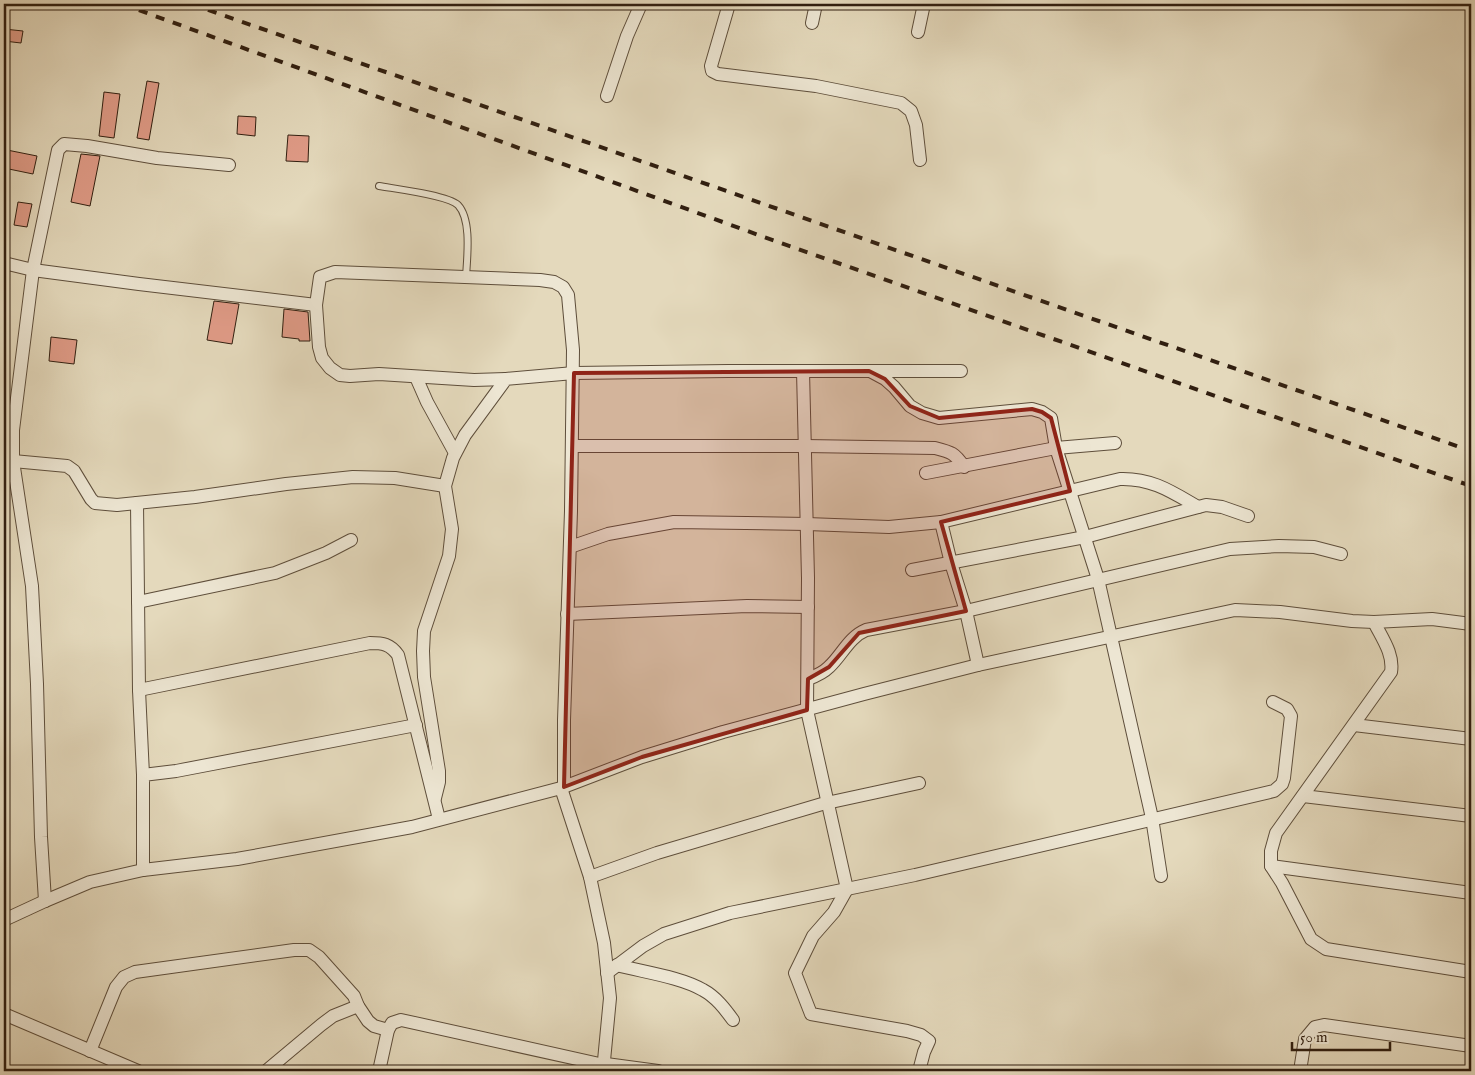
<svg xmlns="http://www.w3.org/2000/svg" width="1475" height="1075" font-family="'IM FELL English',serif">
  <rect width="100%" height="100%" fill="#e4d9bc"/>
  <filter id="stains"><feTurbulence type="fractalNoise" baseFrequency=".004" numOctaves="4"/><feColorMatrix values="0 0 0 0 .2 0 0 0 0 .09 0 0 0 0 .02 0 0 0 .5 -.17"/></filter>
  <radialGradient id="worn" r=".72"><stop offset=".6" stop-color="#630" stop-opacity="0"/><stop offset="1" stop-color="#630" stop-opacity=".3"/></radialGradient>
  <g fill="#e09b87" stroke="#311f10">
    <polygon points="4,29 23,31 21,43 4,41"/>
    <polygon points="147,81 159,83 149,140 137,138"/>
    <polygon points="104,92 120,94 114,138 99,136"/>
    <polygon points="238,116 256,117 255,136 237,134"/>
    <polygon points="288,135 309,136 308,162 286,161"/>
    <polygon points="7,150 37,156 33,174 4,168"/>
    <polygon points="81,154 100,156 90,206 71,202"/>
    <polygon points="18,202 32,204 27,227 14,225"/>
    <polygon points="214,301 239,304 232,344 207,340"/>
    <polygon points="284,309 308,312 310,341 299,341 299,339 282,337"/>
    <polygon points="51,337 77,340 74,364 49,361"/>
  </g>
  <g fill="none" stroke-linecap="round" stroke-linejoin="round">
    <defs>
      <path id="service" d="M379 186C396 189 447 195 458 205 472 220 467 258 466 277"/>
      <g id="minor">
        <polyline points="729,4 711,66 712,71 718,74 816,86 901,103 911,111 916,125 920,160"/>
        <polyline points="812,23 816,4"/>
        <polyline points="918,32 924,4"/>
        <polyline points="607,96 627,36 641,4"/>
        <polyline points="4,263 33,270 139,284 316,305"/>
        <polyline points="803,371 808,578 807,710 847,889 834,912 813,936 795,973 811,1014 907,1031 921,1035 929,1041 924,1052 919,1071"/>
        <polyline points="872,372 885,379 894,387 910,406 922,413 939,418 1032,409 1042,412 1051,418 1056,448 1098,579 1152,818 1161,876"/>
        <polyline points="416,377 427,402 455,453"/>
        <polyline points="506,379 474,380 379,374 350,376 340,375 330,368 322,358 319,347 316,305 320,277 335,272 540,280 554,282 563,287 568,295 573,350 571,511 564,720 564,787"/>
        <path d="M573 446H805L935 448C951 452 955 453 964 467"/>
        <polyline points="13,461 67,466 74,471 91,499 95,503 117,505 195,497 286,484 353,477 395,478 445,486"/>
        <polyline points="926,473 1056,448 1115,443"/>
        <polyline points="137,503 139,690 143,775"/>
        <polyline points="941,522 951,563 966,611 978,665"/>
        <path d="M570 547 608 534 674 522 807 524 889 527 941 522 1120 479C1152 478 1172 492 1198 507"/>
        <polyline points="912,570 1085,537 1206,505 1222,507 1248,516"/>
        <polyline points="138,602 275,573 326,553 351,540"/>
        <polyline points="567,614 747,606 808,607"/>
        <path d="M1374 622C1382 638 1394 654 1391 672L1276 833 1271 851V866L1282 883 1311 939 1326 949 1471 972"/>
        <path d="M808 679C816 676 823 673 829 667 842 655 849 637 866 630L966 611 1230 549 1279 546 1314 547 1341 554"/>
        <path d="M139 690 370 643C383 643 390 644 398 655L439 819"/>
        <polyline points="1354,725 1471,739"/>
        <polyline points="561,788 590,877 604,943 610,998 603,1071"/>
        <polyline points="1303,796 1471,816"/>
        <polyline points="435,798 439,782 439,771 424,677 423,651 424,631 449,556 452,529 445,486 453,458 465,435 506,379 574,373 728,371 961,371"/>
        <polyline points="1271,866 1471,893"/>
        <polyline points="143,870 143,775 176,771 416,725"/>
        <polyline points="590,877 657,853 822,804 919,783"/>
        <polyline points="45,901 41,837 37,684 32,586 13,461 13,430 33,270 58,150 64,144 87,146 157,158 229,165"/>
        <polyline points="4,920 45,901 90,882 143,870 237,859 412,827 561,788 642,757 723,732 864,694 978,665 1235,610 1280,612 1352,621 1374,622 1432,619 1471,624"/>
        <path d="M617 965C643 972 681 977 703 990 716 997 725 1009 733 1020"/>
        <polyline points="607,973 643,946 664,934 730,913 915,875 1274,791 1282,784 1284,778 1291,716 1287,709 1273,702"/>
        <polyline points="4,1014 138,1071"/>
        <polyline points="90,1051 116,987 124,977 135,972 294,950 309,950 319,957 354,996 358,1006 368,1021 374,1026 388,1030"/>
        <polyline points="266,1071 321,1025 333,1016 358,1006"/>
        <polyline points="379,1071 388,1030 392,1023 401,1020 604,1065 606,1064 658,1071"/>
        <polyline points="1300,1071 1305,1039 1315,1027 1324,1025 1471,1046"/>
      </g>
    </defs>
    <use href="#service" stroke="#5e4e3b" stroke-width="8"/>
    <use href="#minor" stroke="#5e4e3b" stroke-width="14"/>
    <use href="#service" stroke="#ede6d3" stroke-width="6"/>
    <use href="#minor" stroke="#ede6d3" stroke-width="12"/>
    <g stroke="#311f10" stroke-width="4" stroke-dasharray="9 9" stroke-linecap="butt">
      <polyline points="122,4 764,237 1471,486"/>
      <polyline points="191,4 1471,451"/>
    </g>
  </g>
  <path fill="#8f2418" fill-opacity="0.2" stroke="#8f2418" stroke-width="4" stroke-linejoin="round" d="M869 371 885 379 910 406 939 418 1032 409 1042 412 1051 418 1070 491 941 522 966 611 859 633 829 667 808 679 807 710 642 757 564 787 574 373Z"/>
  <rect width="1475" height="1075" fill="none" stroke="#e4d9bc" stroke-width="20"/>
  <rect x="5" y="5" width="1465" height="1065" fill="none" stroke="#311f10" stroke-width="2.5"/>
  <rect x="10" y="10" width="1455" height="1055" fill="none" stroke="#311f10"/>
  <path d="M1292 1042v8h98v-8" fill="none" stroke="#311f10" stroke-width="2.5"/>
  <text x="1300" y="1042" font-size="15" fill="#311f10" stroke="#ede6d3" stroke-width="4" paint-order="stroke">50 m</text>
  <rect width="100%" height="100%" filter="url(#stains)"/>
  <rect width="100%" height="100%" fill="url(#worn)"/>
</svg>
